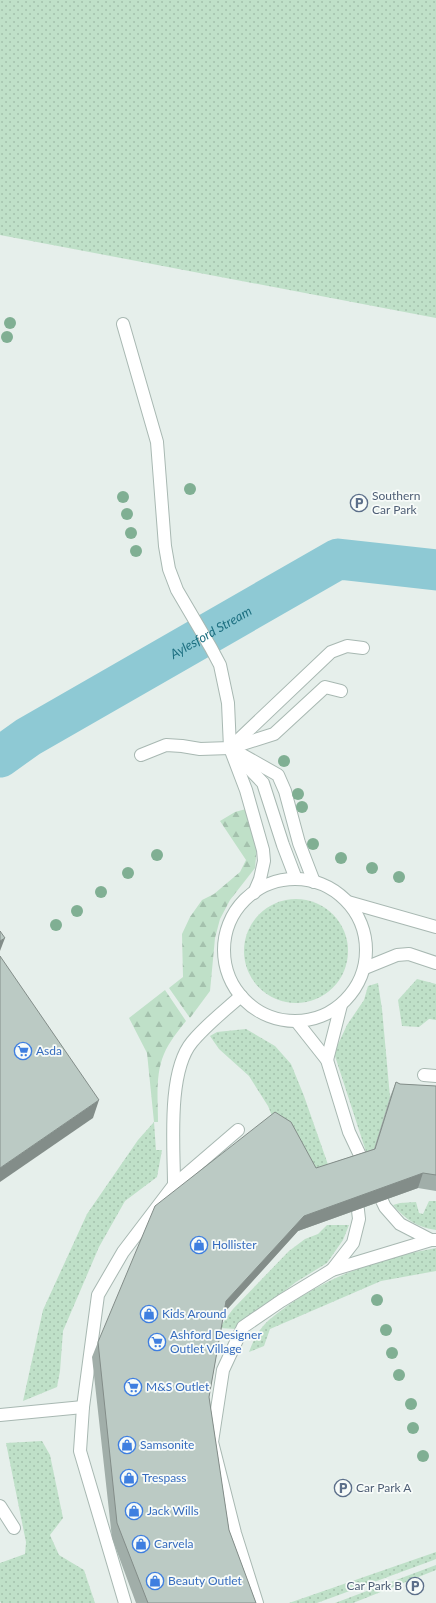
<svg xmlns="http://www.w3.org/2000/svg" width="436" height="1603" font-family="Lato,sans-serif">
  <defs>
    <pattern id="grass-dots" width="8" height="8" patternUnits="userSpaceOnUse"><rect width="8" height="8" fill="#bfe0c8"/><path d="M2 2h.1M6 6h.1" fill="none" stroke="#a4c1ad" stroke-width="1.8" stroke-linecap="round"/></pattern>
    <pattern id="forest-firs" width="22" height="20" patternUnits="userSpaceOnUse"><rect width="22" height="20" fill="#bfe0c8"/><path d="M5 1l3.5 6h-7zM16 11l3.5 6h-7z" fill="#a4c1ad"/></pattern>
  </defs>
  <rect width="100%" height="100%" fill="#e6efeb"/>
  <g fill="url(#grass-dots)">
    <polygon points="0,0 436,0 436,318 0,235"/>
    <circle cx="296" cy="951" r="52"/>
    <polygon points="417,979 436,984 436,1020 429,1019 419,1027 402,1026 398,1000"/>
    <polygon points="378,983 382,1009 390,1097 370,1164 334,1053 347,1025 364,1000 368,986"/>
    <polygon points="246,1029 275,1046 291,1064 304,1096 332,1176 310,1183 279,1133 268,1106 249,1076 219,1049 210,1036 217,1032"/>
    <polygon points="154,1122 156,1150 162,1150 157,1177 125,1201 99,1247 63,1331 60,1371 57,1387 23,1401 43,1310 87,1214 138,1140"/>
    <path d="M429 1201H436V1230C417 1227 406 1220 393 1205L400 1203 416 1202 419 1213 423 1214Z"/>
    <polygon points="327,1225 349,1225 343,1240 327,1263 296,1282 236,1329 219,1328 233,1309 289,1251 305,1239 318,1234"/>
    <path d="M436 1248V1271L381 1281 270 1329 264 1346 249 1352C252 1345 255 1336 260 1330 267 1320 278 1313 287 1306 333 1274 381 1258 436 1248Z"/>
    <polygon points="42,1441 50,1455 63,1518 50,1535 59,1555 84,1570 95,1603 1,1603 0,1601 0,1563 25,1554 26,1542 6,1443"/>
    <polygon points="436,1552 436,1559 431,1561 317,1603 289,1603"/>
    <polygon points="436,1565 436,1570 353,1603 335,1603"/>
  </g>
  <g fill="url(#forest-firs)">
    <polygon points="246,809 257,847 255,868 230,900 220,919 215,938 210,991 190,1018 169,988 183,977 182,934 190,917 202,900 214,894 240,872 246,860 220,821 235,812"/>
    <path d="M165 990 186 1021C178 1031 169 1042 164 1054 155 1075 158 1100 158 1122H154L147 1053 129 1018Z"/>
  </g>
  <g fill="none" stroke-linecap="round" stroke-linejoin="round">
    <path stroke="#8ec9d4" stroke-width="41" id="s1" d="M0 757 28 737 338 559 436 570"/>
    <defs>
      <g id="minor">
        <polyline points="123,324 157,442 165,546 169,569 177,590 211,648 220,665 228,703 230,748 246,790 263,850 264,861 260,879 254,893"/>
        <polyline points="232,746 331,652 347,646 363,648"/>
        <polyline points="230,748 278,775 285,791 299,843 314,882"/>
        <polyline points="141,755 166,745 182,746 200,749 230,748 274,734 325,687 341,691"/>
        <polyline points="239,758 263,783 283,845 296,879"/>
        <circle cx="295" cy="950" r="71"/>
        <polyline points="348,902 436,927"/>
        <polyline points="365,968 397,955 409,954 436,963"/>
        <polyline points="297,1022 327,1060 349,1132 366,1168"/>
        <polyline points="327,1060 341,1005"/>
        <polyline points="424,1075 436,1076"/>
        <path d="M174 1185C174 1147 167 1072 192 1042 206 1025 224 1011 241 996"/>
        <polyline points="375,1186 385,1207 400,1224 431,1240"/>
        <polyline points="332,1270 353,1243 359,1219 356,1193"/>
        <polyline points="0,1415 83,1407"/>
        <polyline points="0,1506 14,1528"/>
        <polyline points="125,1603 80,1451 83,1407 98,1295 123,1252 174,1185 238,1130"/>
        <polyline points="257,1603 235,1533 212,1442 223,1370 243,1327 281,1301 332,1270 431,1240 436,1240"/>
      </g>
    </defs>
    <use href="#minor" stroke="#a8b8b2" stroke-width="14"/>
    <use href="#minor" stroke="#fff" stroke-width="12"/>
  </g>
  <g fill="#80af93">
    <circle cx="10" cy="323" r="6"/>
    <circle cx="7" cy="337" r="6"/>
    <circle cx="190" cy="489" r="6"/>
    <circle cx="123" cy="497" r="6"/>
    <circle cx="127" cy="514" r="6"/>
    <circle cx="131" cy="533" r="6"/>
    <circle cx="136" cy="551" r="6"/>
    <circle cx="284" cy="761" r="6"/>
    <circle cx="298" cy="794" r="6"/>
    <circle cx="302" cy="807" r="6"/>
    <circle cx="313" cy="844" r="6"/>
    <circle cx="157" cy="855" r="6"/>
    <circle cx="341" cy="858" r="6"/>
    <circle cx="372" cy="868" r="6"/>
    <circle cx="128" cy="873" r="6"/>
    <circle cx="399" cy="877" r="6"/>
    <circle cx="101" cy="892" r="6"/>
    <circle cx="77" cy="911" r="6"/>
    <circle cx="56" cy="925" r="6"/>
    <circle cx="377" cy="1300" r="6"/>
    <circle cx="386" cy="1330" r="6"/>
    <circle cx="392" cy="1353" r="6"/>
    <circle cx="399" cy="1375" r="6"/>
    <circle cx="411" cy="1404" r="6"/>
    <circle cx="413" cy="1428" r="6"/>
    <circle cx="423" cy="1456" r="6"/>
  </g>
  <polygon fill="#a1aea9" points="396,1082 400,1084 436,1086 436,1191 418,1188 298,1231 224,1313 209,1397 229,1530 256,1603 136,1603 112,1538 92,1357 98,1342 316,1168 374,1149 390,1097"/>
  <g fill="#838d89">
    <polygon points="5,938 0,951 0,941"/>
    <polygon points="99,1100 93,1118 0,1182 0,1168"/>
    <polygon points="423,1173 418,1188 298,1231 221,1316 226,1301 304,1216"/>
  </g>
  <g fill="#bbcac4" stroke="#838d89">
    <polygon points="0,931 5,938 0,941"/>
    <polygon points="0,956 99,1100 0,1168"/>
    <polygon points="396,1082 400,1084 436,1086 436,1175 423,1173 304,1216 226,1301 209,1397 229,1530 256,1603 148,1603 117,1523 98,1342 155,1206 275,1112 291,1122 316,1168 375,1149"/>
  </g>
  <defs>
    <symbol id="parking-ring" viewBox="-11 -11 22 22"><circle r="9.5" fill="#f7fbf9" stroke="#5c6f8a" stroke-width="1.5"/><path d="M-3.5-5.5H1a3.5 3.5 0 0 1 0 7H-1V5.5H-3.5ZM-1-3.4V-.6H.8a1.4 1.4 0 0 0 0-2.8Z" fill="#5c6f8a"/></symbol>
    <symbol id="supermarket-ring" viewBox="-11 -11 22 22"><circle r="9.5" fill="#f7fbf9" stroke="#3f7fe0" stroke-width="1.5"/><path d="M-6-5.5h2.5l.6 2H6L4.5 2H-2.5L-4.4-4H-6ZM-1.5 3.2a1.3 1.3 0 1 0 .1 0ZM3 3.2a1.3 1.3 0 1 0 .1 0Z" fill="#3f7fe0"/></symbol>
    <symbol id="shop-ring" viewBox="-11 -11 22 22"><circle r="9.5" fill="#f7fbf9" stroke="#3f7fe0" stroke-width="1.5"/><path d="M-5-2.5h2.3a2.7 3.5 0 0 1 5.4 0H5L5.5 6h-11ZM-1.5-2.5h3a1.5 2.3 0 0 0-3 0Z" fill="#3f7fe0"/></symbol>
  </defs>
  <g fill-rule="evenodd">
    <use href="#parking-ring" x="349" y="493" width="20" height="20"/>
    <use href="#supermarket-ring" x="13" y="1041" width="20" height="20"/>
    <use href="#shop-ring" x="189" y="1235" width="20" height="20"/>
    <use href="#shop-ring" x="139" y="1304" width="20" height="20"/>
    <use href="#supermarket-ring" x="147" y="1332" width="20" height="20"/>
    <use href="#supermarket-ring" x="123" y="1377" width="20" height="20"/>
    <use href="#shop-ring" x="117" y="1435" width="20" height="20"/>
    <use href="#shop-ring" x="119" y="1468" width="20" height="20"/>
    <use href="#parking-ring" x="333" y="1478" width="20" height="20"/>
    <use href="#shop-ring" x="124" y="1501" width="20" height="20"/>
    <use href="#shop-ring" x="131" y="1534" width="20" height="20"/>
    <use href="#shop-ring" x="145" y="1571" width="20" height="20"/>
    <use href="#parking-ring" x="405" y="1576" width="20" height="20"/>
  </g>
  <g text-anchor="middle" stroke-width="3.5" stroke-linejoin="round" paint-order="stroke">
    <g font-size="12" fill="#4e5e75" stroke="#f7fbf9" text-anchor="start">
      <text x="372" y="500">Southern<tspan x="372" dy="14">Car Park</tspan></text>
      <text x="356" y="1492">Car Park A</text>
      <text x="402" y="1590" text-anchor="end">Car Park B</text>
    </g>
    <g font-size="12" fill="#366cbe" stroke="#f7fbf9" text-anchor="start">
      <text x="36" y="1055">Asda</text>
      <text x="212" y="1249">Hollister</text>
      <text x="162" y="1318">Kids Around</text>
      <text x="170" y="1339">Ashford Designer<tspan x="170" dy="14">Outlet Village</tspan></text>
      <text x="146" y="1391">M&amp;S Outlet</text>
      <text x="140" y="1449">Samsonite</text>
      <text x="142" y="1482">Trespass</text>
      <text x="147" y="1515">Jack Wills</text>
      <text x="154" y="1548">Carvela</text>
      <text x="168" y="1585">Beauty Outlet</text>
    </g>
    <g font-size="13" font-style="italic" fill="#1c6f80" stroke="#f7fbf9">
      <text dy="5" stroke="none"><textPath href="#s1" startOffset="245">Aylesford Stream</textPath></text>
    </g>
  </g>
</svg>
